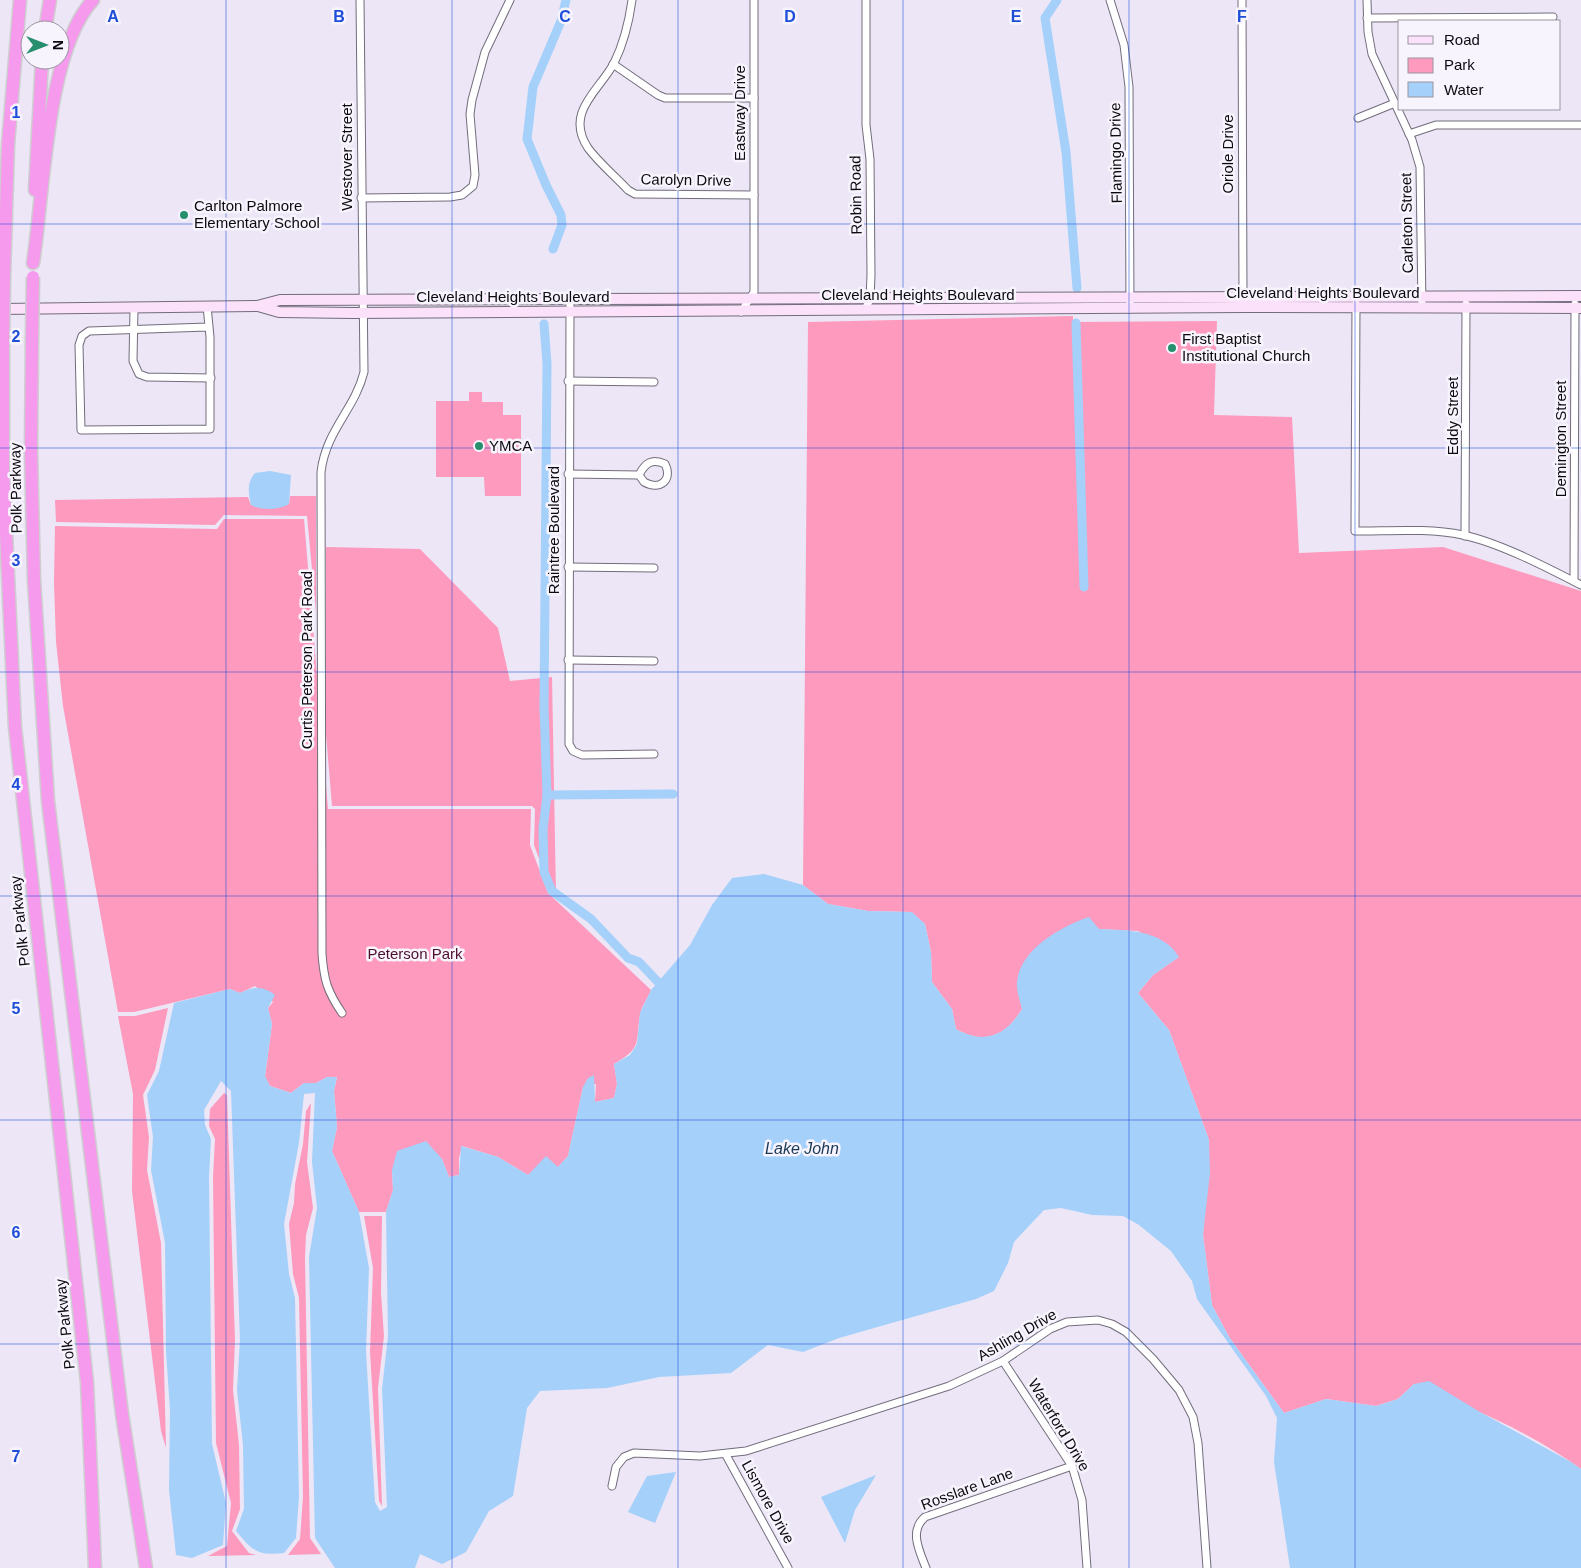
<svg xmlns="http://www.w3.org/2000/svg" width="1581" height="1568" font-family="Arial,sans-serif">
  <rect width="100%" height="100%" fill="#ece6f7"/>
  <g fill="#fe9abd">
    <path d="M1073 316V322L1217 321 1214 415 1292 417 1299 553 1443 547 1581 591V1469C1531 1432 1471 1408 1414 1384L1398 1399 1376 1406 1326 1399 1284 1413 1229 1337 1212 1305 1203 1235 1209 1140 1169 1030 1138 993 1153 975 1179 957 1138 931 1099 929 1017 983 1022 1009C1005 1037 984 1045 956 1029L952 1009 932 982 931 952 925 924 911 912 868 911 828 904 803 885 808 322Z"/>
    <polygon points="469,392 482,392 482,402 503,402 503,415 521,415 521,496 485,496 484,477 436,477 436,401 469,401"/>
    <polygon points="290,496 316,496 316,612 307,516 224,515 215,525 56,522 55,500 248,497 251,505 273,508 289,504"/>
    <path d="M224 519H304L328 809H531L530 845 548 893 651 990C648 998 641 1007 640 1015 635 1044 643 1047 614 1064L617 1084 614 1098 595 1102 596 1084 583 1087 568 1156 558 1167 528 1175 498 1157 462 1146 459 1158V1175L449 1177 442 1159 392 1170 393 1190 386 1212H359L332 1151 337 1127 334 1091 337 1077H327L316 1083H304L291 1093 270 1086 265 1077 272 1024 268 1008 273 1002 255 986 240 993 230 989 134 1012H118L63 706 56 642 54 583 55 526 217 529Z"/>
    <polygon points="326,547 420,549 498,628 510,681 552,677 556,895 551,891 534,845 535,809 532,806 332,806 326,734"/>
    <polygon points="168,1008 155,1070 143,1095 149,1137 147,1170 161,1243 166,1448 161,1431 132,1191 133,1094 118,1016 135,1016"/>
    <polygon points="224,1093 227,1095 235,1340 233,1390 239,1445 240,1509 232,1531 249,1553 256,1555 208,1556 227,1546 231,1503 216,1443 213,1177 215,1139 209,1126 210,1109"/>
    <polygon points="311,1103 307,1162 313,1208 306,1235 305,1258 310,1538 321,1554 288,1555 300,1539 303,1497 299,1298 293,1274 289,1224 294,1203 295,1184 303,1144 306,1111"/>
    <polygon points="364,1216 382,1216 381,1293 384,1336 378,1388 382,1506 379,1501 370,1352 373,1268"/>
  </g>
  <g fill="#a4d0fa">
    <path d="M270 471 291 475 289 504C279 510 261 511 251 505 248 493 247 482 255 473Z"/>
    <path d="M764 874 803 885 828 904 868 911 912 912 925 924 931 952 932 982 952 1009 956 1029C984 1045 1006 1036 1022 1009 1020 1001 1016 990 1017 982 1020 949 1062 926 1089 917L1099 929C1128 930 1163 930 1179 957L1153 975 1138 993 1169 1030 1209 1140 1210 1173 1203 1235 1212 1305 1229 1337 1284 1413 1326 1399 1376 1406 1398 1399 1414 1384 1429 1381 1480 1412 1571 1462 1581 1469V1568H1290L1274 1462 1277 1418 1266 1396 1197 1299 1192 1281 1171 1251 1139 1225 1123 1216 1092 1215 1061 1208 1044 1210 1014 1242 1008 1263 994 1291 976 1299 839 1338 803 1352 768 1345 731 1373 659 1377 607 1388 540 1391 527 1408 513 1496 489 1511 466 1552 442 1564 420 1554 415 1568H335L315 1538 309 1257 317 1208 312 1162 315 1093 304 1094 299 1143 284 1224 289 1274 295 1298 299 1497 296 1538 284 1553C257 1556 253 1551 236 1531L244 1509 243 1445 237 1390 240 1340 231 1091 221 1081 204 1110 205 1125 211 1139 209 1177 212 1444 226 1503 223 1545 192 1558 176 1555 169 1490 170 1410 166 1351 165 1243 151 1170 153 1137 147 1095 159 1071 174 1003 230 989 240 993C254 987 262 985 275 995L268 1008 272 1024 265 1076 270 1086 291 1093 304 1083H316L327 1077H337L334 1091 337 1127 332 1151 359 1212 369 1268 366 1352 375 1502 380 1511 387 1507 382 1389 388 1336 386 1212 393 1190 392 1170 397 1151 426 1141 442 1159 449 1177 459 1175 461 1146 498 1157 528 1175 546 1156 558 1167 568 1156 583 1087 588 1078 594 1075 595 1102 614 1098 617 1084 614 1064 630 1055 637 1044 640 1013 651 990 690 945 712 905 732 878Z"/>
    <polygon points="676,1472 655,1523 628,1512 647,1476"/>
    <polygon points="876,1475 855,1510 845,1543 821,1497"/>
  </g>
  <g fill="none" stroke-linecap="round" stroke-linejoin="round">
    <g stroke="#a4d0fa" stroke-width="9">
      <polyline points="1057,0 1045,18 1066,152 1077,288"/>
      <polyline points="553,249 562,225 561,215 546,185 527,139 533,87 561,21 566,0"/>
      <polyline points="1076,323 1084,587"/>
      <polyline points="544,324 547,364 544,707 547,795 543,829 544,872 552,891 591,919 628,958 639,962 658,982"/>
      <polyline points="547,795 673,794"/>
    </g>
    <defs>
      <g id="street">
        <path d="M632 0C629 22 624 43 614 63 600 90 564 112 588 148 599 163 615 176 628 190L635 194 754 195"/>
        <polyline points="1110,0 1124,45 1129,87 1130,309"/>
        <polyline points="1242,0 1243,300"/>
        <polyline points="1367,0 1368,32 1372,54 1412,140 1420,167 1422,307"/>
        <polyline points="1367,18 1553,17"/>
        <polyline points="613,64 658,95 665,98 754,98"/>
        <polyline points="1358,118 1395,103"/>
        <polyline points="1409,134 1436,125 1581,125"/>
        <polyline points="361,198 450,197 462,195 473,186 475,175 470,114 472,100 485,52 510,0"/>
        <polyline points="570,300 569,744 573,751 582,755 654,754"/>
        <path d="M1356 304 1355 531C1391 531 1428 528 1463 535 1500 543 1548 568 1581 585"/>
        <polyline points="207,306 210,337 210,429 81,430 79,345 82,336 89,331 208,327"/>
        <polyline points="134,309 133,361 139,374 147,377 211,378"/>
        <polyline points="865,310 870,299 871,275 870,159 866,125 866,0"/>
        <polyline points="741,312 754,292 754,0"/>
        <polyline points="568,381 654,382"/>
        <path d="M568 474 639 475 644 482C660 491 673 480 665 464 652 458 645 463 639 475"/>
        <polyline points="1465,536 1466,304"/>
        <polyline points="568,567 654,568"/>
        <polyline points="1574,581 1575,304"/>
        <polyline points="568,660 654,661"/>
        <path d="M342 1013C327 991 324 980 322 954L321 472C326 430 355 409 364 372L360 0"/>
        <polyline points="1003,1361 1072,1466 1082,1500 1087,1568"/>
        <polyline points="726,1455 788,1568"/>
        <polyline points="612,1486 616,1467 624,1457 634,1453 700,1456 746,1451 949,1386 1003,1361 1050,1329 1067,1322 1098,1320 1112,1324 1126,1332 1153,1359 1179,1390 1193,1417 1198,1443 1207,1568"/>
        <path d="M926 1568C919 1550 909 1531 925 1517L1072 1466"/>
      </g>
      <g id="secondary">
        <polyline points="258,306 279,312 353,313 1243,307 1581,308"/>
        <polyline points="0,309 257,306 280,300 1581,296"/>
      </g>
      <g id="highway">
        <polyline points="45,30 50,0"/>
        <polyline points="35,190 42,60"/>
        <path d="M33 263C44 193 46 51 93 0"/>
        <polyline points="4,277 8,145 20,0"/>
        <polyline points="3,339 3,467 15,727 87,1382 95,1568"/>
        <polyline points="32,339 31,449 34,580 48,801 122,1414 146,1568"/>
      </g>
    </defs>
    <use href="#street" stroke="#726c7b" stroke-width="9"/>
    <use href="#secondary" stroke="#726c7b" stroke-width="12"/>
    <use href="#highway" stroke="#cececf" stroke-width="15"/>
    <use href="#street" stroke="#fff" stroke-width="7"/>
    <use href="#secondary" stroke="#fce1fa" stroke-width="10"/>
    <use href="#highway" stroke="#f69aed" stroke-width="12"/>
    <defs>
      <g id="highway-bridge">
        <polyline points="3,339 4,277"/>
        <polyline points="32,339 33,277"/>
      </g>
    </defs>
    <use href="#highway-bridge" stroke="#cececf" stroke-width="15" stroke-linecap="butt"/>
    <use href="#highway-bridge" stroke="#f69aed" stroke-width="12"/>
  </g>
  <path fill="none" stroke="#1d4ed8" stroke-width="1" stroke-opacity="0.55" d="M226 0V1568M452 0V1568M678 0V1568M903 0V1568M1129 0V1568M1355 0V1568M0 224H1581M0 448H1581M0 672H1581M0 896H1581M0 1120H1581M0 1344H1581"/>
  <g fill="#278f6d" stroke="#f8f4fe" stroke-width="2">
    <circle cx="184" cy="215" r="5"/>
    <circle cx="1172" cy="348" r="5"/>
    <circle cx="479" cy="446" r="5"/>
  </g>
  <g text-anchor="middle" stroke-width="5" stroke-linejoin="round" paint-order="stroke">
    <g font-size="15" fill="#0c0a0f" stroke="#f8f4fe">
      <text transform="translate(740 113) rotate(-90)" y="5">Eastway Drive</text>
      <text transform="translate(1116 153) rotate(-91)" y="5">Flamingo Drive</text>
      <text transform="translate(1228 154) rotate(-90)" y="5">Oriole Drive</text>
      <text transform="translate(347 157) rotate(-90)" y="5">Westover Street</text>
      <text transform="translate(686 180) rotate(1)" y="5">Carolyn Drive</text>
      <text transform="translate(856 195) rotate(-91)" y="5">Robin Road</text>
      <text transform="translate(1407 223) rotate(-91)" y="5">Carleton Street</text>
      <text x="1323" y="298">Cleveland Heights Boulevard</text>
      <text x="918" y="300">Cleveland Heights Boulevard</text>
      <text x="513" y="302">Cleveland Heights Boulevard</text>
      <text transform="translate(1453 416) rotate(-90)" y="5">Eddy Street</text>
      <text transform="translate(1561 439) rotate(-90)" y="5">Demington Street</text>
      <text transform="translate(16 488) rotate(-91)" y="5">Polk Parkway</text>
      <text transform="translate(554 530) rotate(-90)" y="5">Raintree Boulevard</text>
      <text transform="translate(307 660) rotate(-90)" y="5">Curtis Peterson Park Road</text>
      <text transform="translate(20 921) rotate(-96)" y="5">Polk Parkway</text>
      <text transform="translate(65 1324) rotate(-96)" y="5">Polk Parkway</text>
      <text transform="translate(1017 1335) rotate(-30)" y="5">Ashling Drive</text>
      <text transform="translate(1059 1425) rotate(59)" y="5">Waterford Drive</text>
      <text transform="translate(967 1489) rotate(-20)" y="5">Rosslare Lane</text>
      <text transform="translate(768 1502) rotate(61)" y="5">Lismore Drive</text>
    </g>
    <g font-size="15" fill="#0c0a0f" stroke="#f8f4fe" text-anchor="start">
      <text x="194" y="211">Carlton Palmore<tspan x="194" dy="17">Elementary School</tspan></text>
      <text x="1182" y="344">First Baptist<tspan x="1182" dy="17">Institutional Church</tspan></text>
      <text x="489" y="451">YMCA</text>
    </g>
    <g font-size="15" fill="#4d102b" stroke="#f8f4fe">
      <text x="415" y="959">Peterson Park</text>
    </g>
    <g font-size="16" font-style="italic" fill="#1a3956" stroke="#f8f4fe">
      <text x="802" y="1154">Lake John</text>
    </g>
  </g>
  <g font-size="16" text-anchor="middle" font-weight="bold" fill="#1d4ed8" stroke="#f8f4fe" stroke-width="5" stroke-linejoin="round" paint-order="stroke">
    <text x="113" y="22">A</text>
    <text x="339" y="22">B</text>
    <text x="565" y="22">C</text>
    <text x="790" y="22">D</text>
    <text x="1016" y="22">E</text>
    <text x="1242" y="22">F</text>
    <text x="16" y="118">1</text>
    <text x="16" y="342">2</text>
    <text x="16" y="566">3</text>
    <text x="16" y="790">4</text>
    <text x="16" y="1014">5</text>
    <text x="16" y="1238">6</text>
    <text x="16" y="1462">7</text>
  </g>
  <rect x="1398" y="20" width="162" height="90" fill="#f8f4fe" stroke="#9a969e"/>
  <rect x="1408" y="36" width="25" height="8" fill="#fce1fa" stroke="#9a969e"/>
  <text x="1444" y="45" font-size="15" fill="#0c0a0f">Road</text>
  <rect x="1408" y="58" width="25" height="15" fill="#fe9abd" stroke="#9a969e"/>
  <text x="1444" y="70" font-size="15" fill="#0c0a0f">Park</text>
  <rect x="1408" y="82" width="25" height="15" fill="#a4d0fa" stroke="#9a969e"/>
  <text x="1444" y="95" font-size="15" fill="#0c0a0f">Water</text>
  <g transform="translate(45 45) rotate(90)"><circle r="24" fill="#f8f4fe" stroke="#9a969e"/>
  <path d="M0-4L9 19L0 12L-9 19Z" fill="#278f6d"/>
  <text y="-8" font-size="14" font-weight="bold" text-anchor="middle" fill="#0c0a0f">N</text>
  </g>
</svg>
